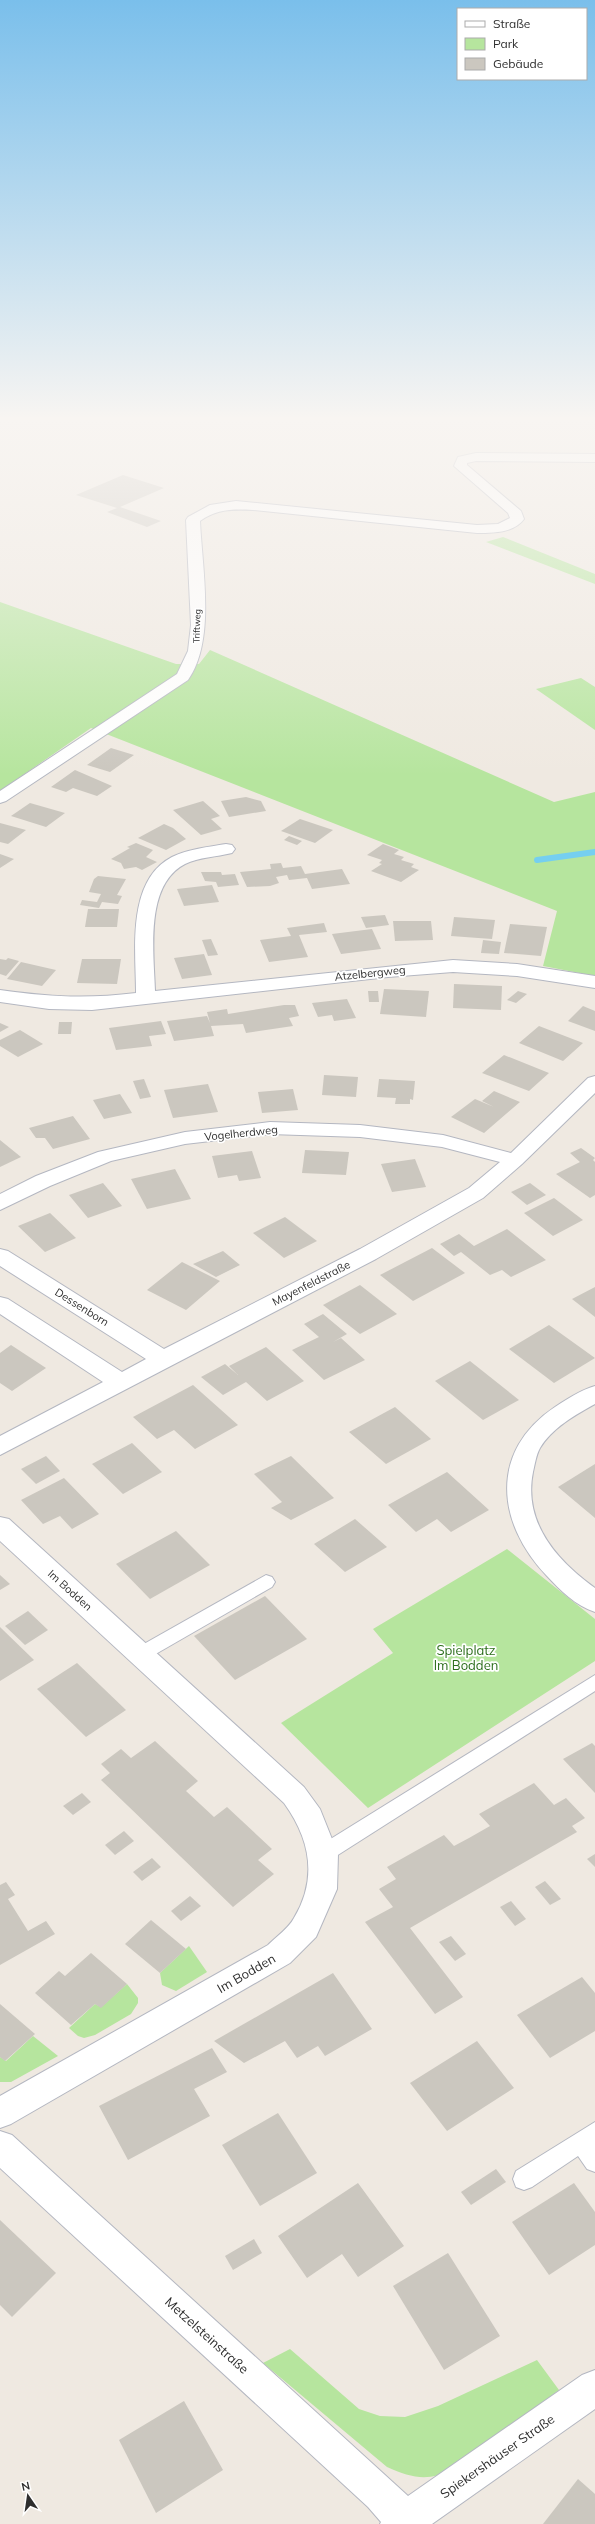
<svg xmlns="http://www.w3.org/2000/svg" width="595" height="2524" font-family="Mulish,sans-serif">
  <rect width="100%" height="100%" fill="#efe9e1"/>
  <g fill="#b6e59e">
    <polygon points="503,537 595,574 595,584 486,542"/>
    <polygon points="0,602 176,664 199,664 210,650 554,802 595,792 595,976 543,966 557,911 91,728 0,791"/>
    <polygon points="581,678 595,687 595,730 536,689"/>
    <polygon points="507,1549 595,1619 595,1661 368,1808 281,1723 393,1653 373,1629"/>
    <polygon points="189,1946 207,1972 176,1991 162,1985 160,1973"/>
    <polygon points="127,1984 138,1998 138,2003 131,2014 95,2035 84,2038 78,2036 69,2028 95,2004 101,2007"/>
    <polygon points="33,2036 58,2056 11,2082 0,2082 0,2057 6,2061"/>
    <path d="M290 2349 359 2409 380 2416 405 2417 438 2406 537 2360 559 2390 454 2469C428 2482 412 2478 387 2467L263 2363Z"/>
  </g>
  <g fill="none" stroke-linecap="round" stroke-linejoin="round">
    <polyline stroke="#75cff0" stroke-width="6" points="537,860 595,852"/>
  </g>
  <g fill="#cbc7bf">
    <polygon points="123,475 164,488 120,507 161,521 147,527 107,512 117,508 76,495"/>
    <polygon points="111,748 134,755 110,772 87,765"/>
    <polygon points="75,770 112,786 97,796 73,788 66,792 51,787"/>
    <polygon points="246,797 261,801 266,811 229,817 221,801"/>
    <polygon points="203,801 220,816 211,819 222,829 201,835 173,810"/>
    <polygon points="30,803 65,813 46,827 11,816"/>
    <polygon points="300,819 333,830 315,843 281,831"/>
    <polygon points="0,823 26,830 8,844 0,842"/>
    <polygon points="164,824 173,828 186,839 166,850 138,838"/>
    <polygon points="289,836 302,841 297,845 284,840"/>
    <polygon points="136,843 153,850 146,857 157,862 142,870 136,867 124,869 121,863 111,859 130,848 127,847"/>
    <polygon points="383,844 399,850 394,854 404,857 401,860 414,864 411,867 419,870 401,882 371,871 382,864 379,863 382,860 367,855"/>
    <polygon points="0,854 14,859 0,868"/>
    <polygon points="281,863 283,868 301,866 305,874 342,869 350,884 312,889 307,878 289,880 287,875 276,877 279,883 270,886 247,887 240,872 271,869 270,864"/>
    <polygon points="201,872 221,872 222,875 235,874 239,885 218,887 216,882 205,881"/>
    <polygon points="98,876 126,879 117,895 122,896 118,904 102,902 99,908 80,905 82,900 97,902 101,894 89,892 94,879"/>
    <polygon points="212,885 219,902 184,906 177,889"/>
    <polygon points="88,909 119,909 117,927 85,927"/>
    <polygon points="385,915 389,925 366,928 361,917"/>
    <polygon points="454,917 495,920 492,939 451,936"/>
    <polygon points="393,921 431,921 433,940 395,941"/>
    <polygon points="324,923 327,932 299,935 308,957 269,962 260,940 291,936 287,928"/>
    <polygon points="510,924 547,927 541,956 504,953"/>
    <polygon points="372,929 381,949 341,954 332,934"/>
    <polygon points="211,939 218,955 208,956 202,940"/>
    <polygon points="483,940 501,942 499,954 481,953"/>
    <polygon points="204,954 212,975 182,979 174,958"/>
    <polygon points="8,958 19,961 6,976 0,974 0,959 6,960"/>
    <polygon points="82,959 121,959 117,984 77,983"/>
    <polygon points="21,962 56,970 42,986 7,979"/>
    <polygon points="454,984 502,986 501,1010 453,1008"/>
    <polygon points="384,989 429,991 426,1017 380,1014"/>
    <polygon points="368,991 378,991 379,1002 369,1002"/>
    <polygon points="518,991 527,994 516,1003 507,1000"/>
    <polygon points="347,999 356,1018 334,1021 332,1015 318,1017 312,1003"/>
    <polygon points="284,1005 295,1005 299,1016 289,1018 293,1026 246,1033 243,1024 211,1026 214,1036 174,1041 167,1021 207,1016 210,1023 207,1012 227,1009 228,1014"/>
    <polygon points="583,1006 595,1011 595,1031 568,1021"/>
    <polygon points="161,1021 166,1034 149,1036 152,1046 116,1050 109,1028"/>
    <polygon points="59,1022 72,1022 71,1034 58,1034"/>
    <polygon points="0,1023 9,1027 0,1032"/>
    <polygon points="539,1026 583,1043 563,1061 519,1043"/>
    <polygon points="20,1030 43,1044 18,1057 0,1046 0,1040"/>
    <polygon points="504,1055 549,1073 529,1091 482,1073"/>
    <polygon points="324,1075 358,1077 356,1097 322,1095"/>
    <polygon points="144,1079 151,1097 140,1099 133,1081"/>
    <polygon points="379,1079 415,1081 413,1100 410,1099 410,1104 395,1104 396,1098 377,1097"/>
    <polygon points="208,1084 218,1112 173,1118 164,1090"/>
    <polygon points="293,1089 298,1110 262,1113 258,1092"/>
    <polygon points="494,1091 520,1102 484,1133 451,1117 475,1099 494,1107 482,1101"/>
    <polygon points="120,1094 132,1113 104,1119 93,1100"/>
    <polygon points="73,1116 90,1139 53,1149 45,1138 36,1138 29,1128"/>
    <polygon points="0,1140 21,1157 0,1167"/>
    <polygon points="581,1148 595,1158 593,1160 595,1162 595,1195 590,1198 556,1174 580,1162 570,1153"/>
    <polygon points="305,1150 349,1152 346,1175 302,1173"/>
    <polygon points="252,1151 261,1178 239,1181 237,1175 218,1178 212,1156"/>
    <polygon points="415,1159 426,1187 392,1192 381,1164"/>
    <polygon points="175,1169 191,1199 147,1209 131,1179"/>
    <polygon points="103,1183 122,1206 88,1218 69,1195"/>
    <polygon points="530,1183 546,1195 527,1205 511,1192"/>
    <polygon points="554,1198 583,1220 553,1236 524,1213"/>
    <polygon points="50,1213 76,1238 45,1252 18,1226"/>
    <polygon points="285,1217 317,1241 284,1258 253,1233"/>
    <polygon points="507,1229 546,1260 511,1277 502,1270 490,1275 461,1252 454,1256 440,1244 459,1234 474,1246"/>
    <polygon points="432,1248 465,1273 413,1301 380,1275"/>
    <polygon points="223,1251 240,1265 216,1277 193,1264"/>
    <polygon points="182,1262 220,1281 186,1310 147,1290"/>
    <polygon points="360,1285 397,1314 360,1334 323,1305"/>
    <polygon points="595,1287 595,1317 572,1299"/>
    <polygon points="323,1314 347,1334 333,1342 341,1338 365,1360 324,1380 292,1350 319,1337 304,1324"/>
    <polygon points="549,1325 595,1358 554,1383 509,1349"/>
    <polygon points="11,1345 46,1368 12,1391 0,1383 0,1353"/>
    <polygon points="266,1347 304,1381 267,1401 246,1382 223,1395 201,1377 225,1364 238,1375 229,1366"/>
    <polygon points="470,1361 519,1400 483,1420 435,1381"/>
    <polygon points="193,1385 238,1425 195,1449 174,1430 157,1439 133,1417"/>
    <polygon points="395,1407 431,1439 386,1464 349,1432"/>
    <polygon points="132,1443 162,1472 123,1494 92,1464"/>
    <polygon points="46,1456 60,1471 36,1484 21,1469"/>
    <polygon points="291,1456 334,1498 291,1520 271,1508 282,1502 254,1474"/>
    <polygon points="595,1464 595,1518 558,1487"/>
    <polygon points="447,1472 489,1510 451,1532 437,1519 416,1532 388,1505"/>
    <polygon points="64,1478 99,1514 72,1529 60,1516 43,1524 21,1500"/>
    <polygon points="355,1519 387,1547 345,1572 314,1544"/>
    <polygon points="176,1531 210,1565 150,1599 116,1564"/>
    <polygon points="0,1575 10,1584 0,1590"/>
    <polygon points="265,1596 307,1639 235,1680 194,1636"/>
    <polygon points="28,1611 48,1630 25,1645 5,1626"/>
    <polygon points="0,1627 34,1660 0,1681"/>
    <polygon points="77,1663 126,1710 86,1737 37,1689"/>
    <polygon points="155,1741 198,1781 186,1791 214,1817 227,1807 272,1849 258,1860 274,1874 233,1907 101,1780 110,1773 101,1764 121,1749 131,1758"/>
    <polygon points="592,1743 595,1746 595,1793 563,1759"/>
    <polygon points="534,1783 554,1805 566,1798 585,1818 572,1826 577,1832 410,1928 463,1997 435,2014 365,1922 393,1907 379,1889 396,1879 387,1867 444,1835 454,1846 469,1838 490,1826 479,1814"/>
    <polygon points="82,1793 91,1802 73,1815 63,1806"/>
    <polygon points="124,1831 134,1841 115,1855 105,1845"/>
    <polygon points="595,1854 595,1867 587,1859"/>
    <polygon points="152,1858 161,1867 142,1881 133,1872"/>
    <polygon points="545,1881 561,1899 550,1905 535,1887"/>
    <polygon points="6,1882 15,1895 8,1899 28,1931 46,1921 55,1934 0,1965 0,1885"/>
    <polygon points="190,1896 201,1906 181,1921 171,1911"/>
    <polygon points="511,1901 526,1919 515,1926 500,1907"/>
    <polygon points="151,1920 186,1949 160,1973 125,1944"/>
    <polygon points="451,1936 466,1954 455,1961 439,1942"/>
    <polygon points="91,1953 127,1984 101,2008 95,2004 71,2025 35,1993 59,1971 65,1976"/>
    <polygon points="333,1973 372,2029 325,2056 318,2046 297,2058 285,2041 244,2063 214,2041"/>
    <polygon points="582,1977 595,1993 595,2031 550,2058 517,2015"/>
    <polygon points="0,2004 35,2034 5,2061 0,2057"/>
    <polygon points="477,2041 514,2088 447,2131 410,2083"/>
    <polygon points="212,2048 227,2072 194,2089 210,2116 128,2160 99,2106"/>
    <polygon points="278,2113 317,2173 260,2206 222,2145"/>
    <polygon points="496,2169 506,2182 471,2205 461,2192"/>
    <polygon points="358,2183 404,2246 358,2277 342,2254 307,2278 278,2236"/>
    <polygon points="574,2183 595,2212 595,2245 549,2275 512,2222"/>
    <polygon points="0,2220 56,2273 12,2317 0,2305"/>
    <polygon points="254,2239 262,2253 233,2270 225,2256"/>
    <polygon points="448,2253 500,2336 444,2370 393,2286"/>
    <polygon points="184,2401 223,2470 156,2513 119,2440"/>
    <polygon points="578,2479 595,2494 595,2524 543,2524"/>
  </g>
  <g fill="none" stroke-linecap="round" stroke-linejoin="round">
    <defs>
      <g id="lane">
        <polygon points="266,1575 272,1577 275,1582 272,1587 147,1659 141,1661 135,1659 132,1654 135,1649"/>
        <polygon points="595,1675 595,1691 330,1860 323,1862 316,1860 313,1854 316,1848"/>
        <polygon points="595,2122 595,2172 587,2169 578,2156 532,2187 524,2190 516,2187 513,2179 516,2171"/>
      </g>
      <g id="street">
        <path d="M476 453 595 454V462L476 461 467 463V465L521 511 524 519C514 533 493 533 477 533L253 510C232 509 217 509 200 521 202 568 216 640 188 680L6 801 0 803V791L177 674 188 651 191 625 186 520 188 517 210 505 236 501 477 525 498 524 510 518 508 513 454 466 458 457Z"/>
        <path d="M226 844 232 845 235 849 232 853C216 857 199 857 185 864 144 885 154 954 155 991L453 960 517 964 595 976V988L517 976 453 972 388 977 92 1010 49 1009 0 1002V990C49 997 87 999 136 993 136 951 126 881 172 857 188 849 208 847 226 844Z"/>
        <polygon points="595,1076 595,1093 522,1164 483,1198 376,1259 0,1455 0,1436 103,1382 0,1314 0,1297 8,1299 122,1372 146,1359 0,1266 0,1249 8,1251 164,1349 360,1249 469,1188 500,1162 442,1147 360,1137 270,1134 185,1144 111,1161 50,1186 0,1210 0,1194 36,1176 98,1152 185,1132 270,1122 360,1125 443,1135 511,1153 588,1078"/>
        <path d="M595 1386V1404C575 1415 552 1428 540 1448 536 1455 535 1464 533 1472 523 1522 556 1560 595 1588V1612C576 1606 560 1590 547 1576 496 1523 489 1451 555 1407 567 1399 581 1390 595 1386Z"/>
        <path d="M0 1517 9 1519 304 1787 320 1809 338 1854 337 1889 316 1937 290 1963 11 2124 0 2128V2096L268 1945C276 1937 289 1928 294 1918 318 1878 310 1839 284 1803L0 1541Z"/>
        <polygon points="0,2131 12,2135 408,2496 582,2375 595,2370 595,2409 432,2524 380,2524 381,2522 368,2507 0,2168"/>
      </g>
    </defs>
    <use href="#lane" stroke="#b4b7c1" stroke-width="2"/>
    <use href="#street" stroke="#b4b7c1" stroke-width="2"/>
    <use href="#lane" fill="#fff" fill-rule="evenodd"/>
    <use href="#street" fill="#fff" fill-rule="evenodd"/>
  </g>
  <linearGradient id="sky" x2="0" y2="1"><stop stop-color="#7abfeb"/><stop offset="0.54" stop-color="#f8f5f2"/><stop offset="1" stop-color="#f8f5f2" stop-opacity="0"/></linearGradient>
  <rect width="595" height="775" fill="url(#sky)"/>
  <g text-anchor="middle" stroke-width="3.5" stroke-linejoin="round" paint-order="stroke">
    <g font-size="9" fill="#2e2e2e" stroke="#fff">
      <text transform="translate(197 626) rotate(-88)" y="3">Triftweg</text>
    </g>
    <g font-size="11" fill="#2e2e2e" stroke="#fff">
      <text transform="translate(370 973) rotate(-6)" y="4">Atzelbergweg</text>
      <text transform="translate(241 1133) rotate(-6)" y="4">Vogelherdweg</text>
      <text transform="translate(311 1283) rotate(-27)" y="4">Mayenfeldstraße</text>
      <text transform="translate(82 1307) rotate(32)" y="4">Dessenborn</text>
      <text transform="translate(70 1590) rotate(42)" y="4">Im Bodden</text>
    </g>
    <g font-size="13" fill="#2c6e1b" stroke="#fff">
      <text x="466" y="1655">Spielplatz<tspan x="466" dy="15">Im Bodden</tspan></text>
    </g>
    <g font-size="13" fill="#2e2e2e" stroke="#fff">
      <text transform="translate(246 1973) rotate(-30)" y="5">Im Bodden</text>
      <text transform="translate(207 2335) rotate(42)" y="5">Metzelsteinstraße</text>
      <text transform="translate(497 2456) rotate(-35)" y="5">Spiekershäuser Straße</text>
    </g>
  </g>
  <rect x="457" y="8" width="130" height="72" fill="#ffffff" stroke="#ababab"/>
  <rect x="465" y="21" width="20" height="6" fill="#ffffff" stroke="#ababab"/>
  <text x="493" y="28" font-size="12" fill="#2e2e2e">Straße</text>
  <rect x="465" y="38" width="20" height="12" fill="#b6e59e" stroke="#ababab"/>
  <text x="493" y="48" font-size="12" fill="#2e2e2e">Park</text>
  <rect x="465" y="58" width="20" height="12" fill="#cbc7bf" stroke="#ababab"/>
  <text x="493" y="68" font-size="12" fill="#2e2e2e">Gebäude</text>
  <g transform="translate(28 2496) rotate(347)" stroke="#ffffff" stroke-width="3" paint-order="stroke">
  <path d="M0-3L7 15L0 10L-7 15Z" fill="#2e2e2e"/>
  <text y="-6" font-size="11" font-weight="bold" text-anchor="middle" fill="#2e2e2e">N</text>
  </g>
</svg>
